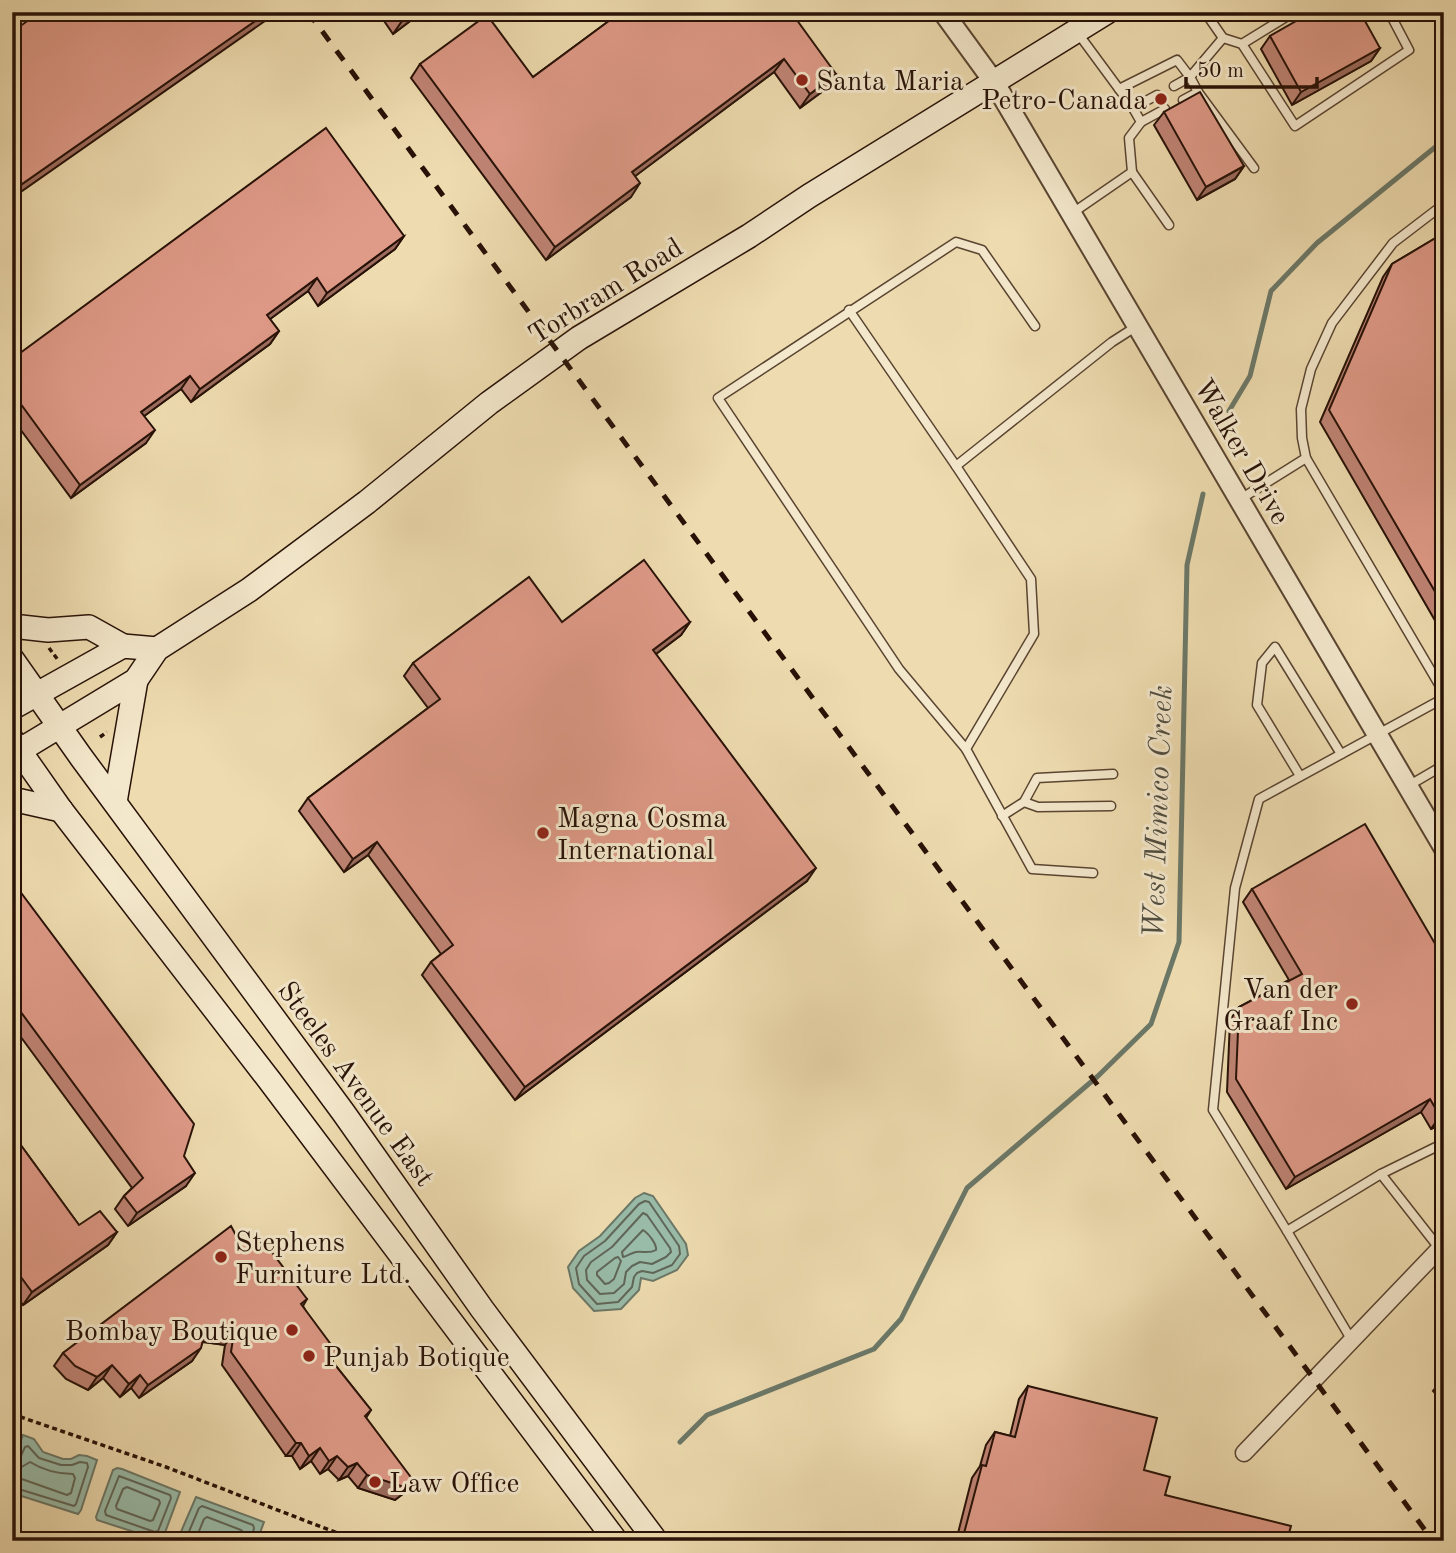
<svg xmlns="http://www.w3.org/2000/svg" width="1456" height="1553" font-family="'Old Standard TT',serif">
  <rect width="100%" height="100%" fill="#eedcb0"/>
  <filter id="stains"><feTurbulence type="fractalNoise" baseFrequency=".00286" numOctaves="4"/><feColorMatrix values="0 0 0 0 .2 0 0 0 0 .09 0 0 0 0 .02 0 0 0 .5 -.17"/></filter>
  <radialGradient id="worn" r=".72"><stop offset=".6" stop-color="#630" stop-opacity="0"/><stop offset="1" stop-color="#630" stop-opacity=".3"/></radialGradient>
  <g fill="#99bca9" stroke="#6b7868" stroke-width="2">
    <polygon points="644,1193 653,1196 686,1244 688,1255 677,1270 653,1281 641,1278 639,1290 621,1309 594,1311 573,1288 568,1267 579,1251 600,1236 635,1198"/>
    <polygon points="23,1435 34,1439 43,1452 63,1459 71,1459 79,1455 87,1456 97,1460 81,1510 78,1514 12,1493 12,1462"/>
    <polygon points="117,1468 122,1469 180,1492 163,1538 159,1540 97,1520 96,1517 113,1470"/>
    <polygon points="196,1497 264,1522 257,1541 177,1541"/>
  </g>
  <g fill="none" stroke-linecap="round" stroke-linejoin="round">
    <g stroke="#606658" stroke-width="2">
      <polygon points="645,1201 649,1202 679,1246 680,1254 672,1265 653,1273 642,1271 637,1273 634,1277 632,1287 618,1302 597,1304 579,1284 576,1268 584,1256 605,1241 639,1204"/>
      <polygon points="643,1213 647,1215 670,1248 671,1252 666,1257 652,1264 640,1262 632,1266 626,1272 624,1284 614,1293 600,1294 587,1280 586,1270 591,1262 612,1247"/>
      <path d="M643 1230C648 1233 657 1244 656 1250 649 1254 644 1251 636 1252 631 1253 627 1256 623 1257L622 1252Z"/>
      <polygon points="618,1257 621,1261 614,1279 609,1283 605,1284 597,1275 597,1272 615,1258"/>
      <polyline points="12,1460 20,1458 25,1447 28,1446 39,1458 61,1465 72,1465 80,1462 87,1463 88,1467 76,1504 74,1506 12,1487"/>
      <path d="M12 1469 20 1468 30 1462C43 1470 58 1474 73 1474L75 1478 71 1493 67 1495 19 1478H12"/>
      <polygon points="119,1476 170,1495 171,1498 158,1531 155,1532 106,1515 105,1511"/>
      <polygon points="127,1487 159,1500 160,1503 153,1520 150,1521 117,1509 116,1506 123,1489"/>
      <polyline points="185,1541 199,1508 202,1506 253,1525 254,1528 251,1541"/>
      <polyline points="195,1541 204,1519 207,1517 241,1530 243,1532 242,1541"/>
    </g>
    <g stroke="#6b7868" stroke-width="5">
      <polyline points="1229,411 1250,376 1271,291 1317,243 1444,140"/>
      <polyline points="680,1442 707,1415 874,1349 901,1319 967,1188 1098,1076 1151,1024 1179,942 1187,565 1203,494"/>
    </g>
    <defs>
      <g id="service">
        <polyline points="1205,12 1223,38 1242,44 1295,126 1409,50 1389,12"/>
        <polyline points="1223,38 1190,77 1198,92 1254,168"/>
        <polyline points="1242,44 1294,12"/>
        <polyline points="1119,89 1177,60 1190,77 1174,86"/>
        <polyline points="1183,100 1198,92"/>
        <polyline points="1133,108 1157,95"/>
        <polyline points="1141,122 1165,109"/>
        <polyline points="1132,172 1169,225"/>
        <polyline points="1071,214 1132,172 1129,138 1141,122 1133,108 1077,32"/>
        <polyline points="849,310 956,466"/>
        <polyline points="1306,458 1444,693"/>
        <polyline points="1239,500 1306,458 1302,438 1301,409 1311,369 1332,323 1393,243 1444,204"/>
        <polyline points="966,749 899,669 718,398 956,242 982,250 1035,326"/>
        <polyline points="1300,776 1257,705 1262,663 1275,647 1341,754"/>
        <polyline points="1408,786 1444,765"/>
        <polyline points="1024,802 1038,807 1111,806"/>
        <polyline points="1002,816 1024,802 1037,778 1113,774"/>
        <polyline points="1093,873 1032,869 966,749 1034,634 1031,579 956,466 1112,342 1137,326"/>
        <polyline points="1287,1231 1213,1110 1235,888 1259,799 1444,698"/>
        <polyline points="1439,1248 1381,1174 1444,1143"/>
        <polyline points="1351,1339 1287,1231 1381,1174"/>
      </g>
      <polyline id="minor" points="1244,1453 1444,1244"/>
      <polyline id="tertiary" points="943,12 994,82 1444,848"/>
      <g id="secondary">
        <polyline points="12,626 48,630 89,627 123,646"/>
        <polyline points="12,659 81,757 343,1112 482,1309 656,1541"/>
        <polyline points="12,708 123,646 157,649"/>
        <polyline points="12,740 61,810 270,1081 616,1541"/>
        <polyline points="12,755 136,680 157,649 249,590 367,502 489,403 579,338 749,236 809,196 1107,12"/>
        <polyline points="12,799 61,810"/>
        <polyline points="115,802 136,680"/>
      </g>
    </defs>
    <use href="#service" stroke="#594431" stroke-width="11"/>
    <use href="#minor" stroke="#594431" stroke-width="19"/>
    <use href="#tertiary" stroke="#594431" stroke-width="23"/>
    <use href="#secondary" stroke="#271107" stroke-width="26"/>
    <g stroke="#271107" stroke-width="3.5" stroke-dasharray="5 3.5" stroke-linecap="butt">
      <polyline points="49,648 58,660"/>
      <polyline points="100,737 107,732"/>
      <polyline points="12,1414 166,1467 358,1541"/>
    </g>
    <use href="#service" stroke="#f4e8cc" stroke-width="8"/>
    <use href="#minor" stroke="#f4e8cc" stroke-width="16"/>
    <use href="#tertiary" stroke="#f4e8cc" stroke-width="19"/>
    <use href="#secondary" stroke="#f4e8cc" stroke-width="23"/>
    <polyline stroke="#271107" stroke-width="5" stroke-dasharray="12 12" stroke-linecap="butt" points="308,12 1433,1541"/>
  </g>
  <g fill="#c08475" stroke="#271107" stroke-width="2">
    <polygon points="378,12 422,12 393,34"/>
    <polygon points="621,12 836,74 827,88 800,108 774,72 635,176 631,197 546,260 411,78 420,64 533,77"/>
    <polygon points="1270,36 1380,48 1371,61 1292,105 1261,49"/>
    <polygon points="1164,112 1244,166 1235,179 1197,200 1154,125"/>
    <polygon points="1444,233 1444,636 1320,422 1383,277 1392,264"/>
    <polygon points="404,236 395,249 318,306 308,291 270,319 279,331 270,344 191,402 181,389 144,416 146,443 71,498 12,418 12,359"/>
    <polygon points="562,622 690,622 681,635 656,654 807,881 515,1100 422,975 431,962 441,954 368,855 344,872 299,811 308,798 428,708 404,676 413,663"/>
    <polygon points="13,882 184,1156 186,1186 128,1226 115,1209 124,1196 132,1188 12,1025"/>
    <polygon points="1252,889 1444,959 1444,1122 1431,1129 1421,1112 1286,1189 1227,1092 1230,1020 1239,1007 1289,980 1243,902"/>
    <polygon points="12,1133 79,1225 117,1232 108,1245 23,1305 12,1290"/>
    <polygon points="239,1241 307,1299 303,1306 333,1362 371,1410 366,1418 404,1493 395,1500 358,1488 348,1476 339,1480 328,1469 320,1474 311,1461 300,1469 292,1456 286,1456 222,1365 225,1345 203,1342 192,1361 139,1398 131,1388 120,1397 103,1378 88,1390 66,1379 54,1366 63,1353"/>
    <polygon points="1444,1377 1444,1403 1433,1391"/>
    <polygon points="1028,1386 1144,1470 1165,1495 1291,1541 956,1541 972,1478 980,1466 986,1445 995,1432 1010,1436 1019,1399"/>
  </g>
  <g fill="#9c6c5f" stroke="#271107" stroke-width="2">
    <polygon points="268,12 274,12 272,16 12,198 12,191"/>
    <polygon points="414,12 422,12 393,34 402,21"/>
    <polygon points="1380,48 1371,61 1292,105 1301,92"/>
    <polygon points="784,59 774,72 622,186 632,172"/>
    <polygon points="836,74 827,88 800,108 810,94"/>
    <polygon points="1244,166 1235,179 1197,200 1206,187"/>
    <polygon points="640,183 631,197 546,260 555,247"/>
    <polygon points="404,236 395,249 318,306 327,293"/>
    <polygon points="317,278 308,291 258,328 267,315"/>
    <polygon points="279,331 270,344 191,402 200,389"/>
    <polygon points="190,376 181,389 132,425 141,412"/>
    <polygon points="155,430 146,443 71,498 80,485"/>
    <polygon points="690,622 681,635 644,663 653,650"/>
    <polygon points="377,842 368,855 344,872 353,859"/>
    <polygon points="816,868 807,881 515,1100 525,1087"/>
    <polygon points="1430,1099 1421,1112 1286,1189 1295,1177"/>
    <polygon points="1444,1114 1444,1122 1431,1129 1440,1116"/>
    <polygon points="195,1173 186,1186 128,1226 137,1213"/>
    <polygon points="117,1232 108,1245 23,1305 32,1292"/>
    <polygon points="206,1328 234,1332 225,1345 197,1341"/>
    <polygon points="201,1348 192,1361 139,1398 148,1385"/>
    <polygon points="112,1365 103,1378 88,1390 97,1377"/>
    <polygon points="140,1375 131,1388 120,1397 129,1384"/>
    <polygon points="296,1443 301,1443 292,1456 286,1456"/>
    <polygon points="320,1448 311,1461 300,1469 309,1456"/>
    <polygon points="337,1456 328,1469 320,1474 329,1461"/>
    <polygon points="357,1463 348,1476 339,1480 348,1467"/>
    <polygon points="367,1475 413,1480 404,1493 395,1500 358,1488"/>
  </g>
  <g fill="#df9a88" stroke="#271107" stroke-width="2">
    <polygon points="40,12 268,12 12,191 12,32"/>
    <polygon points="396,12 414,12 402,21"/>
    <polygon points="621,12 791,12 836,74 810,94 784,59 632,172 640,183 555,247 420,64 487,15 533,77"/>
    <polygon points="1312,12 1360,12 1380,48 1301,92 1270,36"/>
    <polygon points="1200,92 1244,166 1206,187 1164,112"/>
    <polygon points="326,128 404,236 327,293 317,278 267,315 279,331 200,389 190,376 141,412 155,430 80,485 12,392 12,359"/>
    <polygon points="1444,233 1444,607 1329,410 1392,264"/>
    <polygon points="644,560 690,622 653,650 816,868 525,1087 431,962 453,945 377,842 353,859 308,798 440,699 413,663 529,577 562,622"/>
    <polygon points="1365,824 1444,959 1444,1114 1440,1116 1430,1099 1295,1177 1236,1079 1239,1007 1302,974 1252,889"/>
    <polygon points="13,882 194,1124 184,1156 195,1173 137,1213 124,1196 143,1178 12,1000"/>
    <polygon points="12,1133 79,1225 100,1211 117,1232 32,1292 12,1265"/>
    <polygon points="231,1226 239,1241 265,1243 307,1299 301,1304 338,1354 332,1361 371,1410 365,1416 413,1480 404,1487 367,1475 357,1463 348,1467 337,1456 329,1461 320,1448 309,1456 301,1443 296,1443 231,1352 234,1332 206,1328 201,1348 148,1385 140,1375 129,1384 112,1365 97,1377 75,1366 63,1353"/>
    <polygon points="1028,1386 1157,1418 1144,1470 1170,1477 1165,1495 1291,1526 1287,1540 1291,1541 962,1541 982,1465 986,1466 995,1432 1015,1437"/>
  </g>
  <g fill="#8f2418" stroke="#f4e8cc" stroke-width="2.5">
    <circle cx="802" cy="80" r="7"/>
    <circle cx="1161" cy="99" r="7"/>
    <circle cx="543" cy="833" r="7"/>
    <circle cx="1352" cy="1004" r="7"/>
    <circle cx="221" cy="1257" r="7"/>
    <circle cx="292" cy="1330" r="7"/>
    <circle cx="309" cy="1356" r="7"/>
    <circle cx="375" cy="1482" r="7"/>
  </g>
  <g text-anchor="middle" stroke-width="6" stroke-linejoin="round" paint-order="stroke">
    <g font-size="28" fill="#271107" stroke="#f4e8cc" text-anchor="start">
      <text x="816" y="90">Santa Maria</text>
      <text x="1147" y="109" text-anchor="end">Petro-Canada</text>
      <text x="557" y="827">Magna Cosma<tspan x="557" dy="32">International</tspan></text>
      <text x="1338" y="998" text-anchor="end">Van der<tspan x="1338" dy="32">Graaf Inc</tspan></text>
      <text x="235" y="1251">Stephens<tspan x="235" dy="32">Furniture Ltd.</tspan></text>
      <text x="278" y="1340" text-anchor="end">Bombay Boutique</text>
      <text x="323" y="1366">Punjab Botique</text>
      <text x="389" y="1492">Law Office</text>
    </g>
    <g font-size="28" fill="#271107" stroke="#f4e8cc">
      <text transform="translate(605 290) rotate(-32)" y="10">Torbram Road</text>
      <text transform="translate(1243 451) rotate(60)" y="10">Walker Drive</text>
      <text transform="translate(357 1083) rotate(54)" y="10">Steeles Avenue East</text>
    </g>
    <g font-size="30" font-style="italic" fill="#4f4d40" stroke="#f4e8cc">
      <text transform="translate(1157 812) rotate(-88)" y="10">West Mimico Creek</text>
    </g>
  </g>
  <rect width="1456" height="1553" fill="none" stroke="#eedcb0" stroke-width="42"/>
  <rect x="14" y="14" width="1428" height="1525" fill="none" stroke="#271107" stroke-width="3.5"/>
  <rect x="21" y="21" width="1414" height="1511" fill="none" stroke="#271107" stroke-width="2"/>
  <path d="M1186 77v10h131v-10" fill="none" stroke="#271107" stroke-width="3.5"/>
  <text x="1197" y="77" font-size="21" fill="#271107" stroke="#f4e8cc" stroke-width="5" paint-order="stroke">50 m</text>
  <rect width="100%" height="100%" filter="url(#stains)"/>
  <rect width="100%" height="100%" fill="url(#worn)"/>
</svg>
